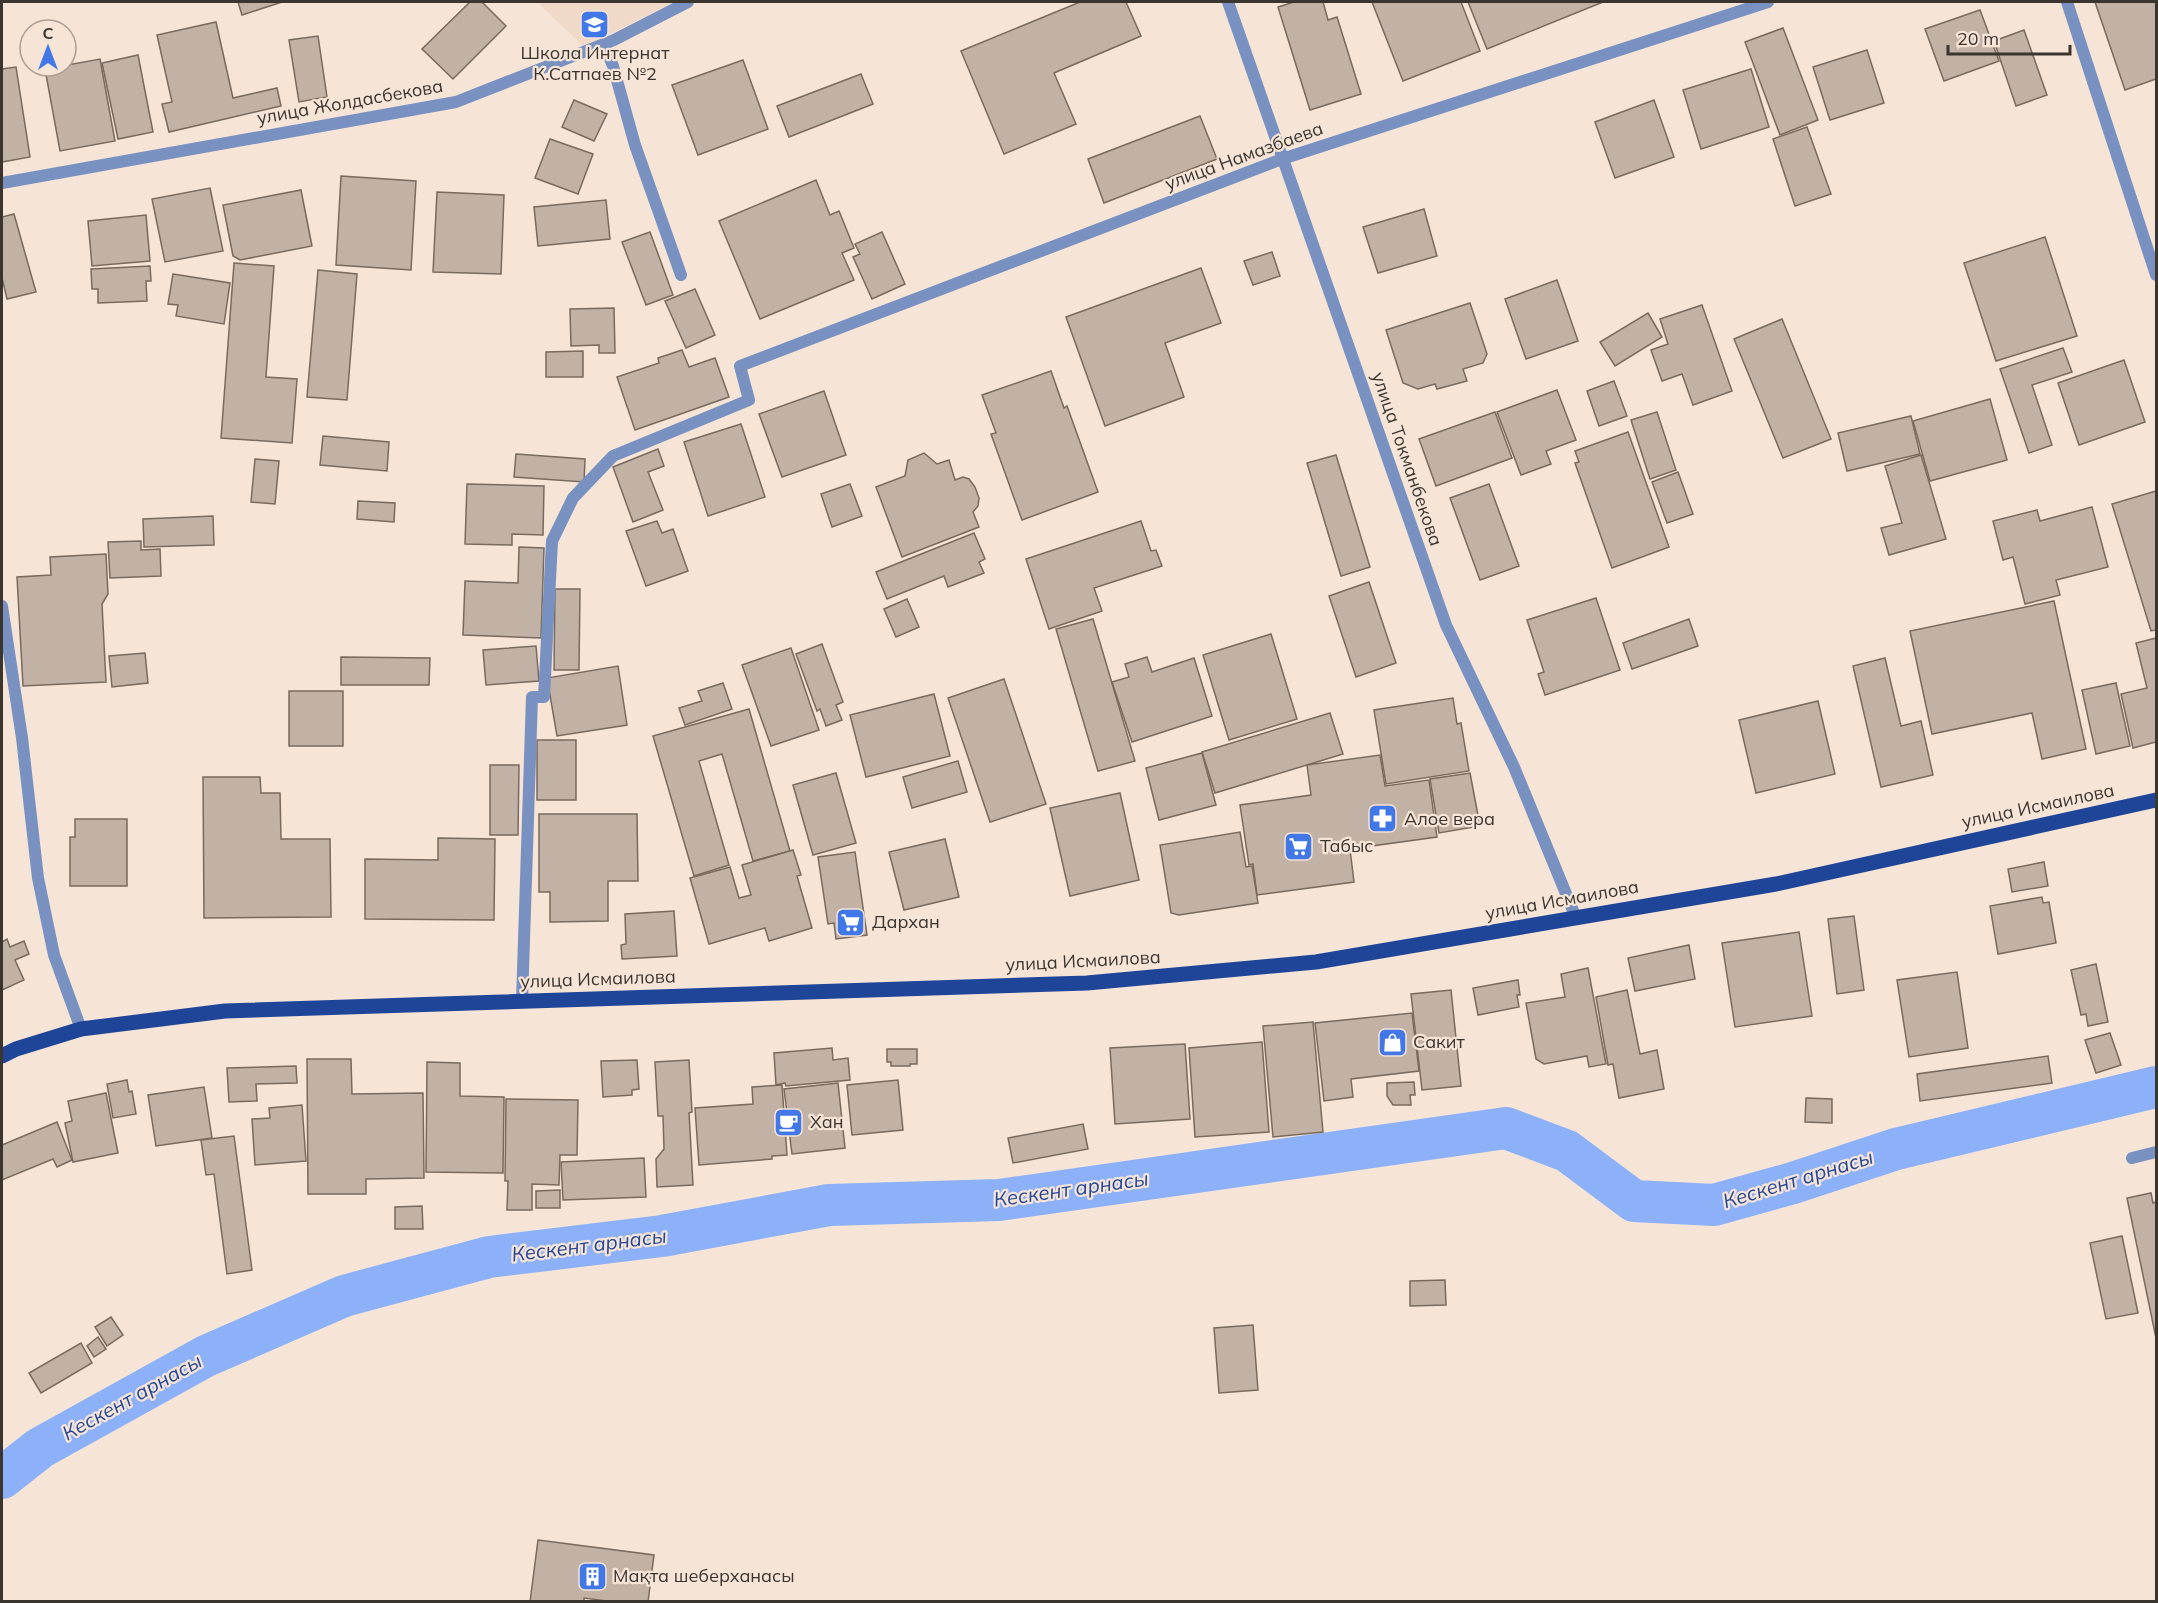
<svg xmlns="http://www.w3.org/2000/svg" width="2158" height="1603" font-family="Mulish,sans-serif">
  <rect width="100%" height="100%" fill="#f6e4d7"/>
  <polygon fill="#f1d9c7" points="537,2 674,2 584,47"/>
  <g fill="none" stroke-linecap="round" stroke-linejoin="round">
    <polyline stroke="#8db1f9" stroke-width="42" points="2,1478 40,1448 206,1356 344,1296 489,1257 662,1236 829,1205 999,1200 1506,1128 1567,1151 1634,1201 1714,1205 1793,1183 1896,1149 2156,1087"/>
  </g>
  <g fill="#c2b2a5" stroke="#796a5e" stroke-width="1.5">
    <polygon points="238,2 282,2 242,15"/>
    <polygon points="470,2 482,2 506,26 453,79 422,49"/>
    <polygon points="1080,2 1126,2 1141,36 1054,73 1076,124 1004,154 961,51"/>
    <polygon points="1294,2 1323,2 1328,20 1337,17 1361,94 1310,110 1278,7"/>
    <polygon points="1372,2 1461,2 1480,51 1403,81"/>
    <polygon points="1468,2 1603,2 1487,49"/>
    <polygon points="2095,2 2156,2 2156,79 2125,90"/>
    <polygon points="1980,10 1999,61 1944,81 1925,29"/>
    <polygon points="216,22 233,98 277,88 281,106 169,132 162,104 172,102 157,35"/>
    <polygon points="1783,28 1818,120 1780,135 1745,42"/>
    <polygon points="2024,30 2047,95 2016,106 1994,41"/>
    <polygon points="318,36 327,97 299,102 289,40"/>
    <polygon points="1867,50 1884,103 1830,120 1813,67"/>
    <polygon points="138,55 153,132 118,139 102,63"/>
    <polygon points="100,59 115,141 60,151 45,69"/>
    <polygon points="743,60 768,129 698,155 672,85"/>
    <polygon points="16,67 30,157 2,162 2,69"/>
    <polygon points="1751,69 1769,127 1701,149 1683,90"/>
    <polygon points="861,74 873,104 789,137 777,106"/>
    <polygon points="574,100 607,114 594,141 562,127"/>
    <polygon points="1654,100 1674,157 1615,178 1595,122"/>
    <polygon points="1200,116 1217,159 1104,203 1088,159"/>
    <polygon points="1807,127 1831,194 1795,206 1773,139"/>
    <polygon points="550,139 593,154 578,194 535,178"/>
    <polygon points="341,176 416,181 411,270 336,265"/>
    <polygon points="816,180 830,215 839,211 854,248 842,253 854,280 760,319 719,221"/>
    <polygon points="210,188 223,251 165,262 152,199"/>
    <polygon points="301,190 312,246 240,260 233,256 223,205"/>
    <polygon points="437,192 504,195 501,274 433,272"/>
    <polygon points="606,200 610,239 538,246 534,207"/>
    <polygon points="1424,209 1437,256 1378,273 1363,227"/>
    <polygon points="14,214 36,292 7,299 2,278 2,217"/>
    <polygon points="146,215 150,261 92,266 88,221"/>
    <polygon points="650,232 673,295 646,305 622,242"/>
    <polygon points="882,232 905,284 872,299 853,257 860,254 855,244"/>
    <polygon points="2045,237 2077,336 1996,361 1964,263"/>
    <polygon points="1272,252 1280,276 1253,285 1244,261"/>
    <polygon points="234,263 274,266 266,377 297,379 292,443 221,438"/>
    <polygon points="150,266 151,281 146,281 147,301 98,303 98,289 92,289 91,269"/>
    <polygon points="1201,268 1221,323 1165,343 1184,397 1105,426 1066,317"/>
    <polygon points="318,270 357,274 347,400 307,397"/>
    <polygon points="173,274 230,283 224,324 176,316 178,305 168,304"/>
    <polygon points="1557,280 1578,341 1526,359 1505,299"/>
    <polygon points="695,289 715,335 686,348 665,301"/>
    <polygon points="1470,303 1487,354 1483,363 1463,369 1467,381 1437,389 1435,384 1418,389 1403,383 1386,330"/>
    <polygon points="1702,305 1732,391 1693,405 1682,374 1662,381 1651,350 1668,344 1660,319"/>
    <polygon points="614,308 615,353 599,353 599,345 571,346 570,309"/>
    <polygon points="1648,313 1662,337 1615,366 1600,342"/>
    <polygon points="1782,319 1831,439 1783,458 1734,339"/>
    <polygon points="2063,348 2072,372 2032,385 2052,445 2029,453 2000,369"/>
    <polygon points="682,350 689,367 715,358 729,397 635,430 617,377 659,363 658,358"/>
    <polygon points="583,351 583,377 546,377 546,352"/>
    <polygon points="2124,360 2145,422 2079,445 2058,383"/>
    <polygon points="1051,371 1064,408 1067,406 1098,492 1022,520 991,434 996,433 982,395"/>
    <polygon points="1614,381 1627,416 1599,426 1587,391"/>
    <polygon points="1557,390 1576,440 1546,451 1551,464 1521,475 1497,412"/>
    <polygon points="824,391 846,455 782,477 759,414"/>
    <polygon points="1990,399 2007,460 1930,481 1913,421"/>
    <polygon points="1495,412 1512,458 1436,486 1419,439"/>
    <polygon points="1657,412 1676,470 1650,479 1631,420"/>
    <polygon points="1911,416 1920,454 1847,471 1838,433"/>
    <polygon points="741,424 765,497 708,516 684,442"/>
    <polygon points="1628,432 1669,547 1612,568 1575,463 1579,462 1575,451"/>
    <polygon points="323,436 389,442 387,471 320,465"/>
    <polygon points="658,449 664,466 648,472 663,510 633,522 613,467"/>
    <polygon points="924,453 937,464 949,460 955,480 963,477 969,479 975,487 979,498 978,506 973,512 979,527 902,557 876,487 905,476 908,460"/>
    <polygon points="516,454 585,459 584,482 514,477"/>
    <polygon points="1336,455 1370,567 1341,576 1307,463"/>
    <polygon points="1921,455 1946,539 1889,555 1881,528 1902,523 1885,466"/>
    <polygon points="255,459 279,461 275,504 251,502"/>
    <polygon points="1678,472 1693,514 1667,523 1652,482"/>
    <polygon points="467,484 544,486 543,535 512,534 512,545 465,544"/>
    <polygon points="850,484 862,516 832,527 821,494"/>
    <polygon points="1489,484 1519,566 1480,580 1450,498"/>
    <polygon points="2156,491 2156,630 2151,631 2112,504"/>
    <polygon points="358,501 395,503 394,522 357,519"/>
    <polygon points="2092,507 2108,567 2056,580 2060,595 2025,604 2013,557 2003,560 1993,521 2037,510 2040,521"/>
    <polygon points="213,516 214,545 144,547 143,519"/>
    <polygon points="657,521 662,533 673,529 688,571 646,586 626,531"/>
    <polygon points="1141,521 1151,551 1156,550 1162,566 1094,588 1102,611 1049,629 1026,559"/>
    <polygon points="974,533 985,559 979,562 984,573 948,587 944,576 887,599 876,572"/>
    <polygon points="141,541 141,550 160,549 161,576 110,578 108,542"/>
    <polygon points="519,547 544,548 541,638 463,635 465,581 518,583"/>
    <polygon points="106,554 108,594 102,604 106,682 23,686 17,577 51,575 50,557"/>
    <polygon points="1369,582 1396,663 1356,677 1329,596"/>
    <polygon points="555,589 580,589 579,670 554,670"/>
    <polygon points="1596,598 1620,670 1545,695 1538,674 1544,672 1527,620"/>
    <polygon points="907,599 919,627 896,637 884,609"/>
    <polygon points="2054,601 2086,749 2042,759 2032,713 1932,734 1910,631"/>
    <polygon points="1093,619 1135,761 1098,771 1056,629"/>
    <polygon points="1689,619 1698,646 1632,669 1623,643"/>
    <polygon points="1271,634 1297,719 1229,740 1203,655"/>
    <polygon points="2156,638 2156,742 2133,748 2121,694 2147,688 2136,643"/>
    <polygon points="822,644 843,702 836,705 842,720 826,726 820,709 817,711 796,654"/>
    <polygon points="536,646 539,681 486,685 483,650"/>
    <polygon points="791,648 819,730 771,746 742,665"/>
    <polygon points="145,653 148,683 112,687 109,656"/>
    <polygon points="341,657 430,658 429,685 341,685"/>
    <polygon points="1147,657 1152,672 1194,658 1212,716 1132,742 1112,682 1129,677 1125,664"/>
    <polygon points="1885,658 1901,726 1921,721 1933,775 1881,787 1853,666"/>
    <polygon points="618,666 627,725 557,736 547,678"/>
    <polygon points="1004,679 1046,804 990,822 948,698"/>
    <polygon points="723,683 732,709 685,725 679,708 702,701 698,691"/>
    <polygon points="2116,683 2130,746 2096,754 2082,690"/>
    <rect x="289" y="691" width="54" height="55"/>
    <polygon points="934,694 950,756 866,777 850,715"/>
    <polygon points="1453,698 1457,724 1461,723 1469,771 1386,784 1374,710"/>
    <polygon points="1818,701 1835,774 1756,793 1739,720"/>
    <polygon points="749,709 790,851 753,861 722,754 699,761 729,865 694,876 653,736"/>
    <polygon points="1330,713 1343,754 1215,793 1202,752"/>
    <rect x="537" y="740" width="39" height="60"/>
    <polygon points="1202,753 1216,805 1159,820 1146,768"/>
    <polygon points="1380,755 1385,786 1429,780 1437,837 1350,849 1354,882 1257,895 1253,864 1249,865 1240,805 1311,795 1307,765"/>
    <polygon points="958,761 967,792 912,808 903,777"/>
    <polygon points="490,765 519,765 518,835 490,835"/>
    <polygon points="836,773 856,843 813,855 793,785"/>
    <polygon points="1470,773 1480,826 1439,833 1430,779"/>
    <polygon points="203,777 260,777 261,793 280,793 281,839 330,839 331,917 204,918"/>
    <polygon points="1120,793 1139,880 1070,896 1050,808"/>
    <polygon points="539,814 637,814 638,881 608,881 608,921 550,922 550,892 539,892"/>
    <polygon points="75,819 127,819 127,886 70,886 70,837 75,837"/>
    <polygon points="1240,832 1246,867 1252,866 1258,903 1179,915 1171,913 1160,845"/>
    <polygon points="438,838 495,839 494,920 365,919 365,859 438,860"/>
    <polygon points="945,839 959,897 904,910 889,852"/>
    <polygon points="793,850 801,875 797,876 812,928 769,941 765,928 709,944 690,878 730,867 739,898 751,895 742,865"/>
    <polygon points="855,852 867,935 836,939 834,923 828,924 818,857"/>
    <polygon points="2044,862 2048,886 2012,892 2008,869"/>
    <polygon points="2042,897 2043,903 2049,902 2056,943 1998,954 1990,906"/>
    <polygon points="674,911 677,956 622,959 621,945 626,944 625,914"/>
    <polygon points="1854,916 1864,990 1837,994 1828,919"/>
    <polygon points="1799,932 1812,1016 1735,1027 1722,943"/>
    <polygon points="7,939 10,947 24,941 29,954 15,960 24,980 2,990 2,942"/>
    <polygon points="1689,945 1695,979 1635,991 1628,958"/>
    <polygon points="2096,964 2108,1022 2088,1026 2086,1014 2081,1015 2071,970"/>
    <polygon points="1588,968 1606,1064 1589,1067 1587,1056 1544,1064 1536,1059 1526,1003 1565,997 1561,974"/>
    <polygon points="1957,972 1968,1048 1909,1057 1897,980"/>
    <polygon points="1518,980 1520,995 1517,995 1519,1007 1478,1015 1473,988"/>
    <polygon points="1451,990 1461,1086 1422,1090 1411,994"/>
    <polygon points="1627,990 1640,1054 1657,1050 1664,1089 1619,1098 1613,1064 1608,1065 1596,997"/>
    <polygon points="1412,1013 1419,1071 1351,1079 1353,1097 1324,1101 1315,1023"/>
    <polygon points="1313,1022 1323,1132 1273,1137 1263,1026"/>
    <polygon points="2110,1033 2121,1065 2096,1073 2085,1040"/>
    <polygon points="1262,1042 1269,1132 1195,1137 1189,1048"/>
    <polygon points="1185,1044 1190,1119 1115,1124 1110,1048"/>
    <polygon points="832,1048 833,1060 848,1058 850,1080 786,1086 785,1083 776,1085 774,1053"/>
    <polygon points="887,1049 917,1049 917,1064 910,1064 910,1066 891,1066 891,1062 887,1062"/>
    <polygon points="2048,1056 2052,1083 1920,1101 1917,1074"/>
    <polygon points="307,1059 351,1059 352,1094 423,1093 424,1178 366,1179 366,1194 308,1194"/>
    <polygon points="637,1060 639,1089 632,1090 632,1095 603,1097 601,1061"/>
    <polygon points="689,1060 692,1112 689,1113 693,1185 657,1187 656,1159 664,1149 663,1116 658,1116 655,1062"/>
    <polygon points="427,1062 460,1063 460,1096 504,1097 503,1173 426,1172"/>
    <polygon points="296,1066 297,1083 256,1084 257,1101 229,1102 227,1068"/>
    <polygon points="127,1080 129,1092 132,1091 136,1114 113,1118 107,1084"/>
    <polygon points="898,1080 903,1130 852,1135 847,1085"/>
    <polygon points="1414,1082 1415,1095 1410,1095 1411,1105 1393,1105 1387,1096 1387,1083"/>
    <polygon points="838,1083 845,1148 792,1154 784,1089"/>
    <polygon points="782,1085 787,1155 772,1156 772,1159 699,1165 695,1108 753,1104 752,1087"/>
    <polygon points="204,1087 212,1138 156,1146 148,1095"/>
    <polygon points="106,1093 118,1153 73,1162 65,1123 72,1121 68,1101"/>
    <polygon points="1806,1098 1832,1099 1832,1123 1805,1122"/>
    <polygon points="506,1099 578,1100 577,1155 560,1155 559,1185 532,1184 532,1210 507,1210 508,1181 505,1181"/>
    <polygon points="302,1105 306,1161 255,1165 252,1119 270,1118 269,1108"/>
    <polygon points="57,1122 72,1160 57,1167 53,1159 2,1180 2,1145"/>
    <polygon points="1083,1124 1088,1149 1013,1163 1008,1138"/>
    <polygon points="234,1136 252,1270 227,1274 214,1174 206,1175 201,1140"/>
    <polygon points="644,1158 646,1197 563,1200 561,1162"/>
    <polygon points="560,1190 560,1208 536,1208 536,1191"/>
    <polygon points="2151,1193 2153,1203 2156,1202 2156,1338 2127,1198"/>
    <polygon points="422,1206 423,1229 395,1229 395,1207"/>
    <polygon points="2122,1236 2138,1313 2106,1319 2090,1243"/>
    <polygon points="1445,1280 1446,1305 1410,1306 1410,1281"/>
    <polygon points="111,1317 123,1335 107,1346 95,1327"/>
    <polygon points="1253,1325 1258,1390 1219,1393 1214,1328"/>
    <polygon points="98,1337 106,1349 94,1357 87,1346"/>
    <polygon points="81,1343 92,1363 41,1393 29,1373"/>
    <polygon points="538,1540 654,1555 648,1602 614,1602 584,1598 584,1602 530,1602"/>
  </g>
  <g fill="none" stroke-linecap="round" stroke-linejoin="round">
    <polyline stroke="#7991c1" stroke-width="12" points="2132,1158 2156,1152"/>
    <g stroke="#7991c1" stroke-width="12">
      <polyline points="1228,2 1446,625 1514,767 1576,918"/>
      <polyline points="2067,2 2156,275"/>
      <polyline points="604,44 613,66 635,145 681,275"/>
      <polyline points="2,183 456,102 614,40 688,2"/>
      <polyline points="2,606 22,738 38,878 54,955 81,1029"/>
      <polyline points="522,1001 532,697 544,697 552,541 573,498 613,456 749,400 740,366 1282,159 1768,2"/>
    </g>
    <polyline stroke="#1f4599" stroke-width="15" points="2,1056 16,1049 81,1029 225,1011 1087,983 1316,962 1776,884 2156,800"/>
  </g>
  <defs>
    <symbol id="school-square" viewBox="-11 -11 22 22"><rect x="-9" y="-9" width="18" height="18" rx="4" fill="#4277e7" stroke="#f6e4d7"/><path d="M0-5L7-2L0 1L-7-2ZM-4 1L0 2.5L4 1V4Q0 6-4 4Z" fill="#fff"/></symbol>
    <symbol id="pharmacy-square" viewBox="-11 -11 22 22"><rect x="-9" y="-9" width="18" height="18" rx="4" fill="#4277e7" stroke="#f6e4d7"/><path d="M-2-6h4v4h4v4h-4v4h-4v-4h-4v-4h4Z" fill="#fff"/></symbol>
    <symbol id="supermarket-square" viewBox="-11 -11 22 22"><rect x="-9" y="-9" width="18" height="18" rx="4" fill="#4277e7" stroke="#f6e4d7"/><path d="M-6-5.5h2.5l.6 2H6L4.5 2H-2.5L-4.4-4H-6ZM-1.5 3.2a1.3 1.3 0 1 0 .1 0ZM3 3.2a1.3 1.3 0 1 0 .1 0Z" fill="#fff"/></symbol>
    <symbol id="shop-square" viewBox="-11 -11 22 22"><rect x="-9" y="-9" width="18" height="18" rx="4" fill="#4277e7" stroke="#f6e4d7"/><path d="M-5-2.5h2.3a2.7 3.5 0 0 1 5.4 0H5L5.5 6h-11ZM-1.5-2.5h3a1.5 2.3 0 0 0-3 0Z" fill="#fff"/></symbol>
    <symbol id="cafe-square" viewBox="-11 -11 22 22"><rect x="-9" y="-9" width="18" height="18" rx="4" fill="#4277e7" stroke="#f6e4d7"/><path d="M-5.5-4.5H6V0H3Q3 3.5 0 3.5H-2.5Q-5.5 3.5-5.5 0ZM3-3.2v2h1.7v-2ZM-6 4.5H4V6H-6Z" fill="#fff"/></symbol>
    <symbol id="building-square" viewBox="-11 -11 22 22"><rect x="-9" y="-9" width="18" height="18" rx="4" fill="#4277e7" stroke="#f6e4d7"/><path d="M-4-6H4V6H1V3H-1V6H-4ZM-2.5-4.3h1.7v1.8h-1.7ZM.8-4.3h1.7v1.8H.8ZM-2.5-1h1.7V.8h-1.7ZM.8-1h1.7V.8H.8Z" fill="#fff"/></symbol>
  </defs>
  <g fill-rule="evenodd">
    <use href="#school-square" x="578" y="8" width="33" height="33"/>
    <use href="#pharmacy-square" x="1366" y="802" width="33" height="33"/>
    <use href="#supermarket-square" x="1282" y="830" width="33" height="33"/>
    <use href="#supermarket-square" x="834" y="906" width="33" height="33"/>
    <use href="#shop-square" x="1376" y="1026" width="33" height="33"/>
    <use href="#cafe-square" x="772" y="1106" width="33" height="33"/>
    <use href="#building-square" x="576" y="1560" width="33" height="33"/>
  </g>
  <g text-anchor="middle" stroke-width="4.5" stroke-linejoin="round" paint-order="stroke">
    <g font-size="18" fill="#3b3530" stroke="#f6e4d7" text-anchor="start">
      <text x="595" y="59" text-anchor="middle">Школа Интернат<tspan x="595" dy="21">К.Сатпаев №2</tspan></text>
      <text x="1404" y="825">Алое вера</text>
      <text x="1320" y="852">Табыс</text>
      <text x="872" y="928">Дархан</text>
      <text x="1413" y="1048">Сакит</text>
      <text x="810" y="1128">Хан</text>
      <text x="613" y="1582">Мақта шеберханасы</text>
    </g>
    <g font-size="18" fill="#3b3530" stroke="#f6e4d7">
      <text transform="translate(350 102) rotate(-10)" y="6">улица Жолдасбекова</text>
      <text transform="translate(1244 156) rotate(-20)" y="6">улица Намазбаева</text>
      <text transform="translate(1407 459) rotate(71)" y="6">улица Токманбекова</text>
      <text transform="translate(2038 806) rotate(-12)" y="6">улица Исмаилова</text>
      <text transform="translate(1562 900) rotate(-10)" y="6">улица Исмаилова</text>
      <text transform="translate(1083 961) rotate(-3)" y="6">улица Исмаилова</text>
      <text transform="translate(598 979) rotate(-2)" y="6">улица Исмаилова</text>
    </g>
    <g font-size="20" font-style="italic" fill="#224799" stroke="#f6e4d7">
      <text transform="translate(1798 1179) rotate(-17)" y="7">Кескент арнасы</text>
      <text transform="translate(1071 1189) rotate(-8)" y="7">Кескент арнасы</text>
      <text transform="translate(589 1245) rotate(-7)" y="7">Кескент арнасы</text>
      <text transform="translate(132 1397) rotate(-29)" y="7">Кескент арнасы</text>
    </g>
  </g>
  <rect width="2158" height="1603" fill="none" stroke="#3b3530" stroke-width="6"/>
  <g transform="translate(48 48)"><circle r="28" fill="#f6e4d7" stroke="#ab9e94" stroke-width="1.5"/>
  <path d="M0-4.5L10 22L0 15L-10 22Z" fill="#4277e7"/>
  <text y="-9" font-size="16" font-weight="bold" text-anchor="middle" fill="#3b3530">С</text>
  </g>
  <path d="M1948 45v9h122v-9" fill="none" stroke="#3b3530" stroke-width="3"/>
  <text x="1957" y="45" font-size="18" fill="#3b3530" stroke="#f6e4d7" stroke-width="4.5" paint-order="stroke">20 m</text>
</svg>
